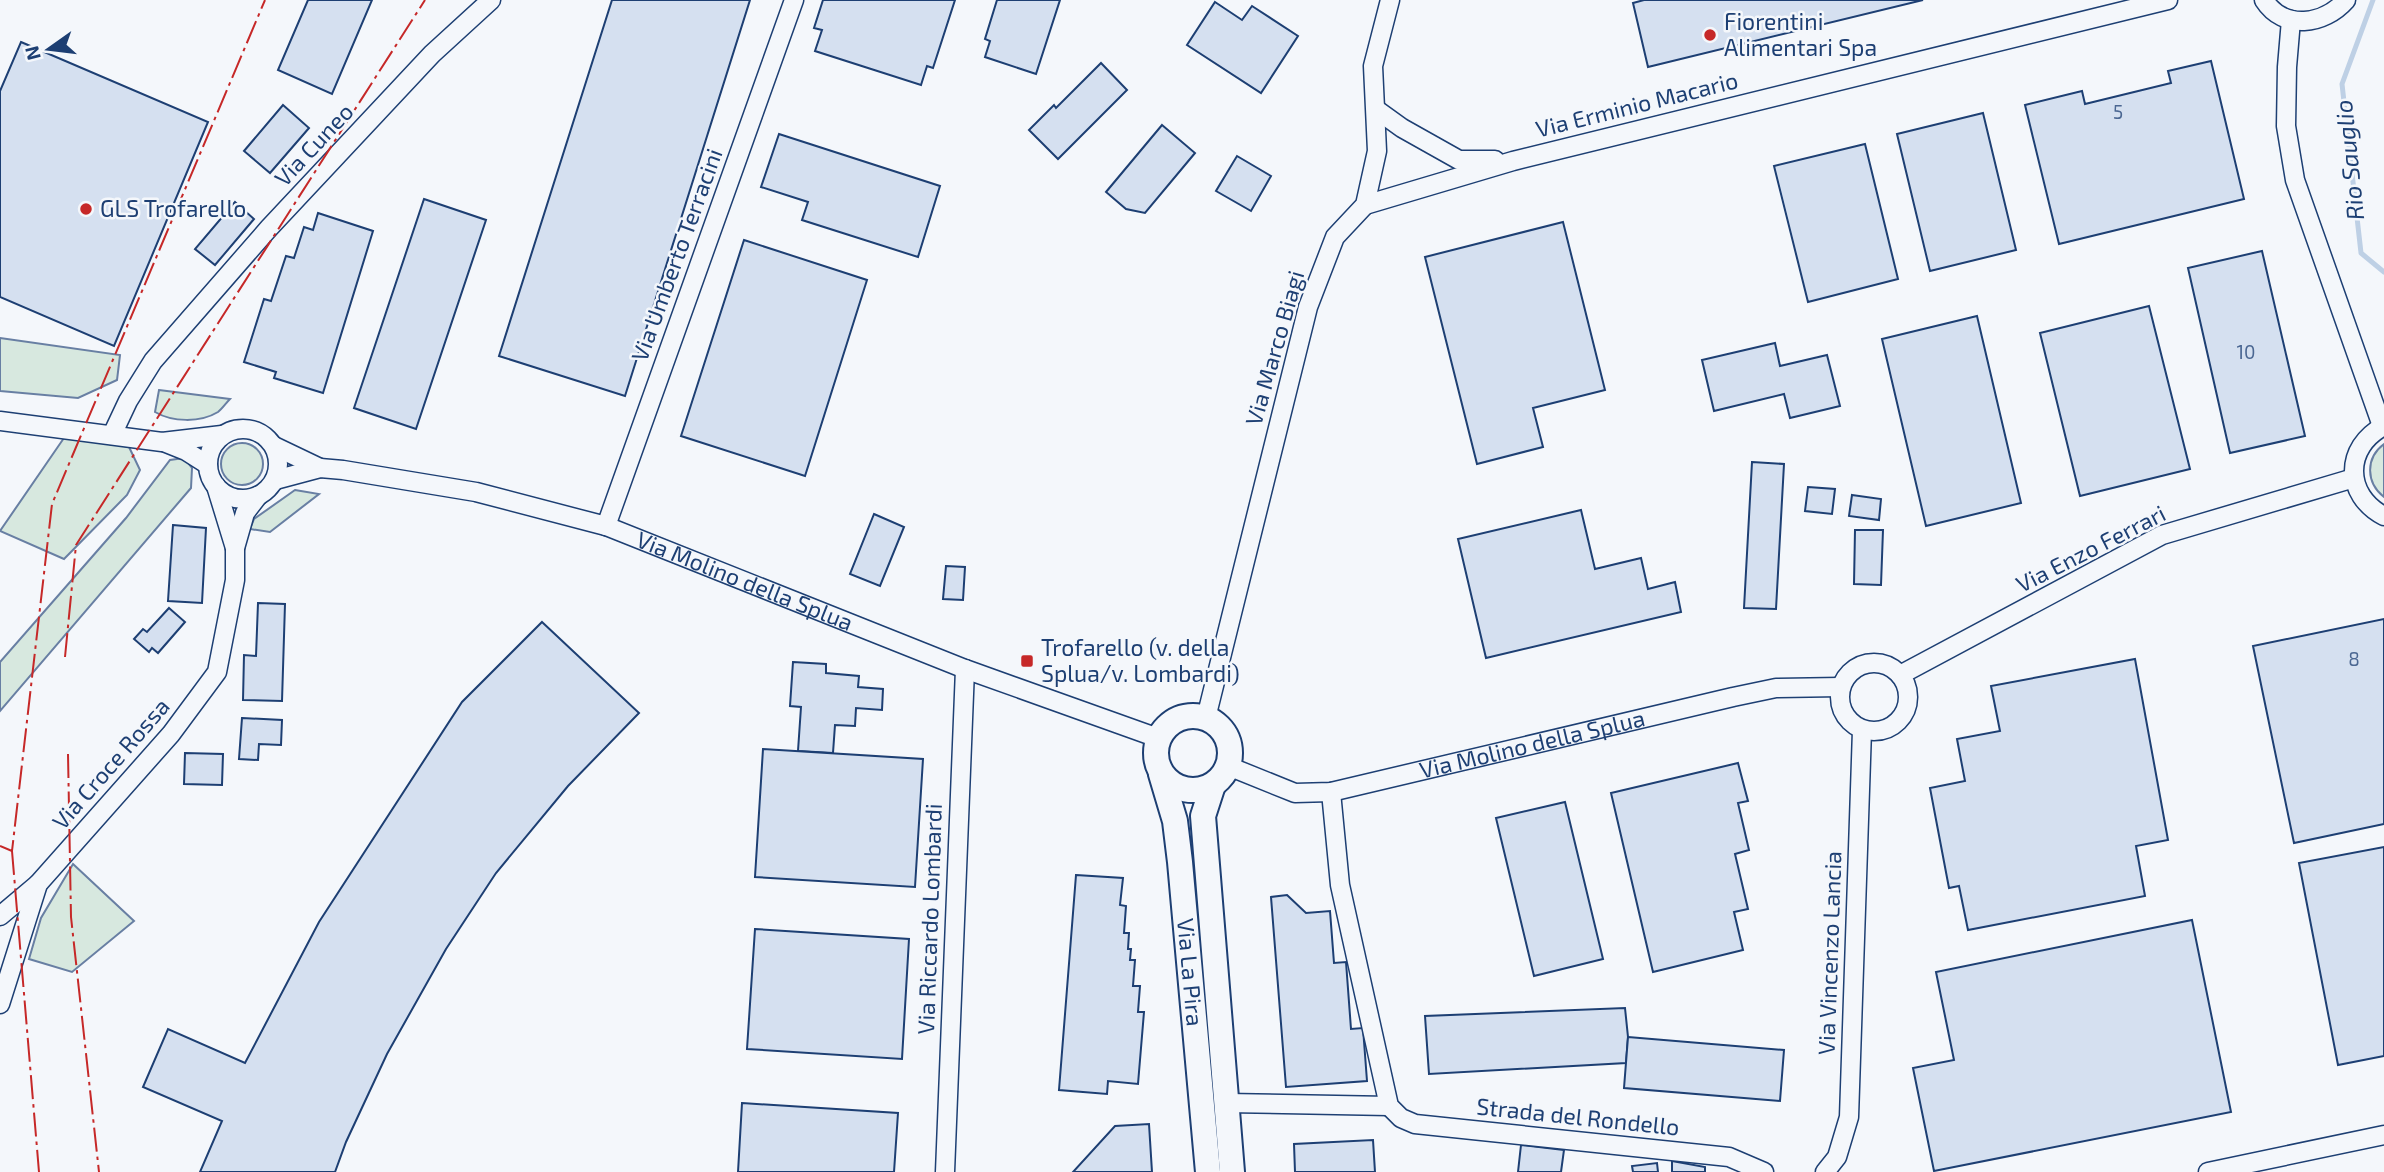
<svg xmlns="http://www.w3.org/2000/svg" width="2384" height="1172" font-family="'Exo 2',sans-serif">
  <rect width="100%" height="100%" fill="#f4f7fb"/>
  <g fill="#d7e8df" stroke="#687fa3" stroke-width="2">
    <polygon points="0,338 120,355 117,380 78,398 0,391"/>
    <path d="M159 390 230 399C226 403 222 409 218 412 200 423 172 422 155 412Z"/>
    <polygon points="66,435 129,447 140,470 127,495 64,559 0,531"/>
    <circle cx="242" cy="464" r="21"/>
    <path d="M2384 444V497C2366 483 2365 458 2384 444Z"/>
    <polygon points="184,458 192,468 191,488 0,711 0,662 126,518 170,460"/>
    <polygon points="295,490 319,494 270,532 250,529 254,519"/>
    <polygon points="73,864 134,921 72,972 29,959 41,918"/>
  </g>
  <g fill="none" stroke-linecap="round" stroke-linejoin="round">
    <polyline stroke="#bed0e5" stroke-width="5" points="2373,0 2342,84 2361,253 2384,272"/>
  </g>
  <g fill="#d5e0f0" stroke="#1d3f73" stroke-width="2">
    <polygon points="308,0 372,0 332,94 278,70"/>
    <polygon points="612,0 750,0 625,396 499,356"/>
    <polygon points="823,0 955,0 933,68 927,66 921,85 815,51 822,30 814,28"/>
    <polygon points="997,0 1060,0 1036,74 985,57 990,41 985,39"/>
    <polygon points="1644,0 1923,0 1648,67 1633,3"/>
    <polygon points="1215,2 1242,20 1252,6 1298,36 1261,93 1187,45"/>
    <polygon points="21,42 208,122 114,346 0,297 0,91"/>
    <polygon points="2211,61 2244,199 2059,244 2025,105 2082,91 2085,104 2171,83 2168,71"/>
    <polygon points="1101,63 1127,90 1058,159 1029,130 1054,105 1056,108"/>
    <polygon points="283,105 309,128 270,173 244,151"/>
    <polygon points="1983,113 2016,250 1930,271 1897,134"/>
    <polygon points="1162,125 1195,153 1145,213 1126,209 1106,192"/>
    <polygon points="779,134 940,186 918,257 802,220 808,202 761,187"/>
    <polygon points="1865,144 1898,279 1808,302 1774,166"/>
    <polygon points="1237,156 1271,176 1251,211 1216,191"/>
    <polygon points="424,199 486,220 416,429 354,408"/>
    <polygon points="235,202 254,219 215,265 195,249"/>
    <polygon points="318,213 373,231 323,393 274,378 276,372 244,362 264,299 271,301 286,256 294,258 304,227 313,230"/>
    <polygon points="1563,222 1605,390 1533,408 1543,447 1477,464 1425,257"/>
    <polygon points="744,240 867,280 805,476 681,436"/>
    <polygon points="2262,251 2305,436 2230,453 2188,268"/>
    <polygon points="2149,306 2190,469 2080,496 2040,333"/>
    <polygon points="1977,316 2021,503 1926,526 1882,339"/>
    <polygon points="1775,343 1780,366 1827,355 1840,406 1790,418 1784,394 1714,411 1702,360"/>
    <polygon points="1752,462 1784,464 1776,609 1744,608"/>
    <polygon points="1808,487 1835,489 1832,514 1805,511"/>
    <polygon points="1852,495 1881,499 1879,520 1849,516"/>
    <polygon points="1581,510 1595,569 1641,558 1648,589 1675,582 1681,612 1486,658 1458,539"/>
    <polygon points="874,514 904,527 880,586 850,574"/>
    <polygon points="173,525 206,528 202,603 168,601"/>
    <polygon points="1855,530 1883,530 1881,585 1854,584"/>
    <polygon points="946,566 965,567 963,600 943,599"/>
    <polygon points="258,603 285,604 282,701 243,700 244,655 256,656"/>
    <polygon points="169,608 185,622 158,653 152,648 149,652 134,639 143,629 147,632"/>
    <polygon points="2384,619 2384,824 2294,843 2253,646"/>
    <polygon points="542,622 639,713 568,786 496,873 446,949 387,1054 346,1142 335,1172 200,1172 222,1121 143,1087 168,1029 245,1063 319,922 462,702"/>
    <polygon points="2135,659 2168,840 2136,846 2145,896 1968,930 1959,886 1949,888 1930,788 1965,781 1957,739 2000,731 1991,686"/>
    <polygon points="793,662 826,664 826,673 859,676 858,687 883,689 882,710 856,708 855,726 835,725 833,753 798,751 801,707 790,706"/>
    <polygon points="242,718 282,720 281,745 259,744 258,760 239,759"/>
    <polygon points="763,749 923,759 915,887 755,877"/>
    <polygon points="185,753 223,754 222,785 184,784"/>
    <polygon points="1738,763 1748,801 1738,803 1749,850 1735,854 1748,909 1734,912 1743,950 1653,972 1611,793"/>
    <polygon points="1565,802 1603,959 1534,976 1496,818"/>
    <polygon points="2384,847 2384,1056 2338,1065 2299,863"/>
    <polygon points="1076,875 1123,878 1120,905 1126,906 1124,933 1129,933 1128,949 1131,949 1130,960 1135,960 1133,986 1140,986 1138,1012 1144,1012 1138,1084 1108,1081 1107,1094 1059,1090"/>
    <polygon points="1287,895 1306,913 1330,911 1334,963 1346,962 1351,1029 1363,1028 1367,1081 1286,1087 1271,897"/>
    <polygon points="2192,920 2231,1112 1934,1171 1913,1068 1954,1060 1936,972"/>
    <polygon points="755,929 909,939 902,1059 747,1049"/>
    <polygon points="1625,1008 1628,1037 1626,1063 1429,1074 1425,1016"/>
    <polygon points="1628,1037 1784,1050 1780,1101 1624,1088"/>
    <polygon points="742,1103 898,1113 894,1172 738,1172"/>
    <polygon points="1149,1124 1152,1172 1073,1172 1115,1126"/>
    <polygon points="1373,1140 1375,1172 1295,1172 1294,1144"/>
    <polygon points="1521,1145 1564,1150 1561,1172 1518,1172"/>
    <polygon points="1672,1161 1705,1167 1705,1172 1672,1172"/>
    <polygon points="1657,1163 1658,1172 1633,1172 1632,1166"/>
  </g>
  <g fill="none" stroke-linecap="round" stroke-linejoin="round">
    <defs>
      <g id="street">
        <path d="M2264 0C2284 31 2324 25 2346 0"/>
        <polyline points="2291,20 2287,67 2286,126 2295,180 2382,426"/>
        <polyline points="1377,110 1402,128 1459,160 1495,160"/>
        <polyline points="1365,205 1513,161 2168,0"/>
        <polyline points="0,421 162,442 222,435"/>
        <path d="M2384 426C2344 447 2344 495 2384 516"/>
        <circle cx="243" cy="464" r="35"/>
        <polyline points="112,435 128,401 153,361 269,228 432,54 491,0"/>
        <polyline points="166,443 186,451 208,465"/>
        <polyline points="274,446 320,468"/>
        <path id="s1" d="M275 480 320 468 343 470 476 492 606 526 965 669 1158 738"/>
        <polyline points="216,486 235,548"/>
        <polyline points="606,526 794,0"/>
        <circle cx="1874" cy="697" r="34"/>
        <polyline points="1900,675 2162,535 2354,478"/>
        <polyline points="1206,718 1308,307 1335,237 1365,205 1377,151 1373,66 1390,0"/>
        <path id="s2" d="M1228 766 1295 793 1331 792 1733 697 1776 688 1841 687"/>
        <polyline points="1331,792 1340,885 1389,1106 1401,1118 1415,1124 1729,1157 1764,1172"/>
        <polyline points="0,916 38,884"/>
        <polyline points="0,1004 38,884 171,734 217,672 235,580 235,548 245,513 258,496"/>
        <polyline points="1226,1103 1389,1106"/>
        <polyline points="945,1172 965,669"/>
        <polyline points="1825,1172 1837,1157 1849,1117 1862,730"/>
        <polyline points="2208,1172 2384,1135"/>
      </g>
      <g id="secondary">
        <circle cx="1193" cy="753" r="37"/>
        <path id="s3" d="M1161 774 1175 821 1180 862 1208 1172"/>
        <polyline points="1213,785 1203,816 1232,1172"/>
      </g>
    </defs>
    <use href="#street" stroke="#1d3f73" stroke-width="21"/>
    <use href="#secondary" stroke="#1d3f73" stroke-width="28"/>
    <use href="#street" stroke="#f4f7fb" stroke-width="18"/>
    <use href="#secondary" stroke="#f4f7fb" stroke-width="24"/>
    <g stroke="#c62828" stroke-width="2" stroke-dasharray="24 5 3.5 5" stroke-linecap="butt">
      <polyline points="65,657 76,545 425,0"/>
      <polyline points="68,754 71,917 99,1172"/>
      <polyline points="0,846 12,851 52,504 265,0"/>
      <polyline points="12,851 39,1172"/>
    </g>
  </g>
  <g fill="#c62828" stroke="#f4f7fb" stroke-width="2.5">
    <circle cx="1710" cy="35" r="7"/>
    <circle cx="86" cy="209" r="7"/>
    <rect x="1020" y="654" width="14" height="14" rx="3.5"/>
  </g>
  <g text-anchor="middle" stroke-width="5" stroke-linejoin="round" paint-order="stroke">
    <g font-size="19" fill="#4b6792">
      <text x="2118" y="119">5</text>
      <text x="2246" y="359">10</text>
      <text x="2354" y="666">8</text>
    </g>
    <g font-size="23" fill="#1d3f73" stroke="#f4f7fb" text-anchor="start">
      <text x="1724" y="30">Fiorentini<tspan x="1724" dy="26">Alimentari Spa</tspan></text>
      <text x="100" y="217">GLS Trofarello</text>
      <text x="1041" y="656">Trofarello (v. della<tspan x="1041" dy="26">Splua/v. Lombardi)</tspan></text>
    </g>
    <g font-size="23" fill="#1d3f73" stroke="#f4f7fb">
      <text transform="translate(1637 105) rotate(-14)" y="8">Via Erminio Macario</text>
      <text transform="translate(314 145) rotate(-47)" y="8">Via Cuneo</text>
      <text transform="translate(677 255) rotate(-70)" y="8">Via Umberto Terracini</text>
      <text transform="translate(1275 348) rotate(-74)" y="8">Via Marco Biagi</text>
      <text transform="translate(2091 549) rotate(-27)" y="8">Via Enzo Ferrari</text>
      <text dy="8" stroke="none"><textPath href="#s1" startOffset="488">Via Molino della Splua</textPath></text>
      <text dy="8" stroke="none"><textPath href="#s2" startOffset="315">Via Molino della Splua</textPath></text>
      <text transform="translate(111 764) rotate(-49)" y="8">Via Croce Rossa</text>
      <text transform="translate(930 919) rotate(-88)" y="8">Via Riccardo Lombardi</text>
      <text transform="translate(1830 953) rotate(-88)" y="8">Via Vincenzo Lancia</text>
      <text dy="8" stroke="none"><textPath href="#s3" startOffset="201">Via La Pira</textPath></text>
      <text transform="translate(1578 1117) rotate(6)" y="8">Strada del Rondello</text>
    </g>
    <g font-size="24" font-style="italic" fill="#1d3f73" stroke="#f4f7fb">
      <text transform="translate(2350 160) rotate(-96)" y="8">Rio Sauglio</text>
    </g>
  </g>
  <g transform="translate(49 49) rotate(256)" stroke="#f4f7fb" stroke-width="5" paint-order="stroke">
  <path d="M0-5L12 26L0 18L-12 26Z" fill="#1d3f73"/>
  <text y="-10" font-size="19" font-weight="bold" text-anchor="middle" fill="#1d3f73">N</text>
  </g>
</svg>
